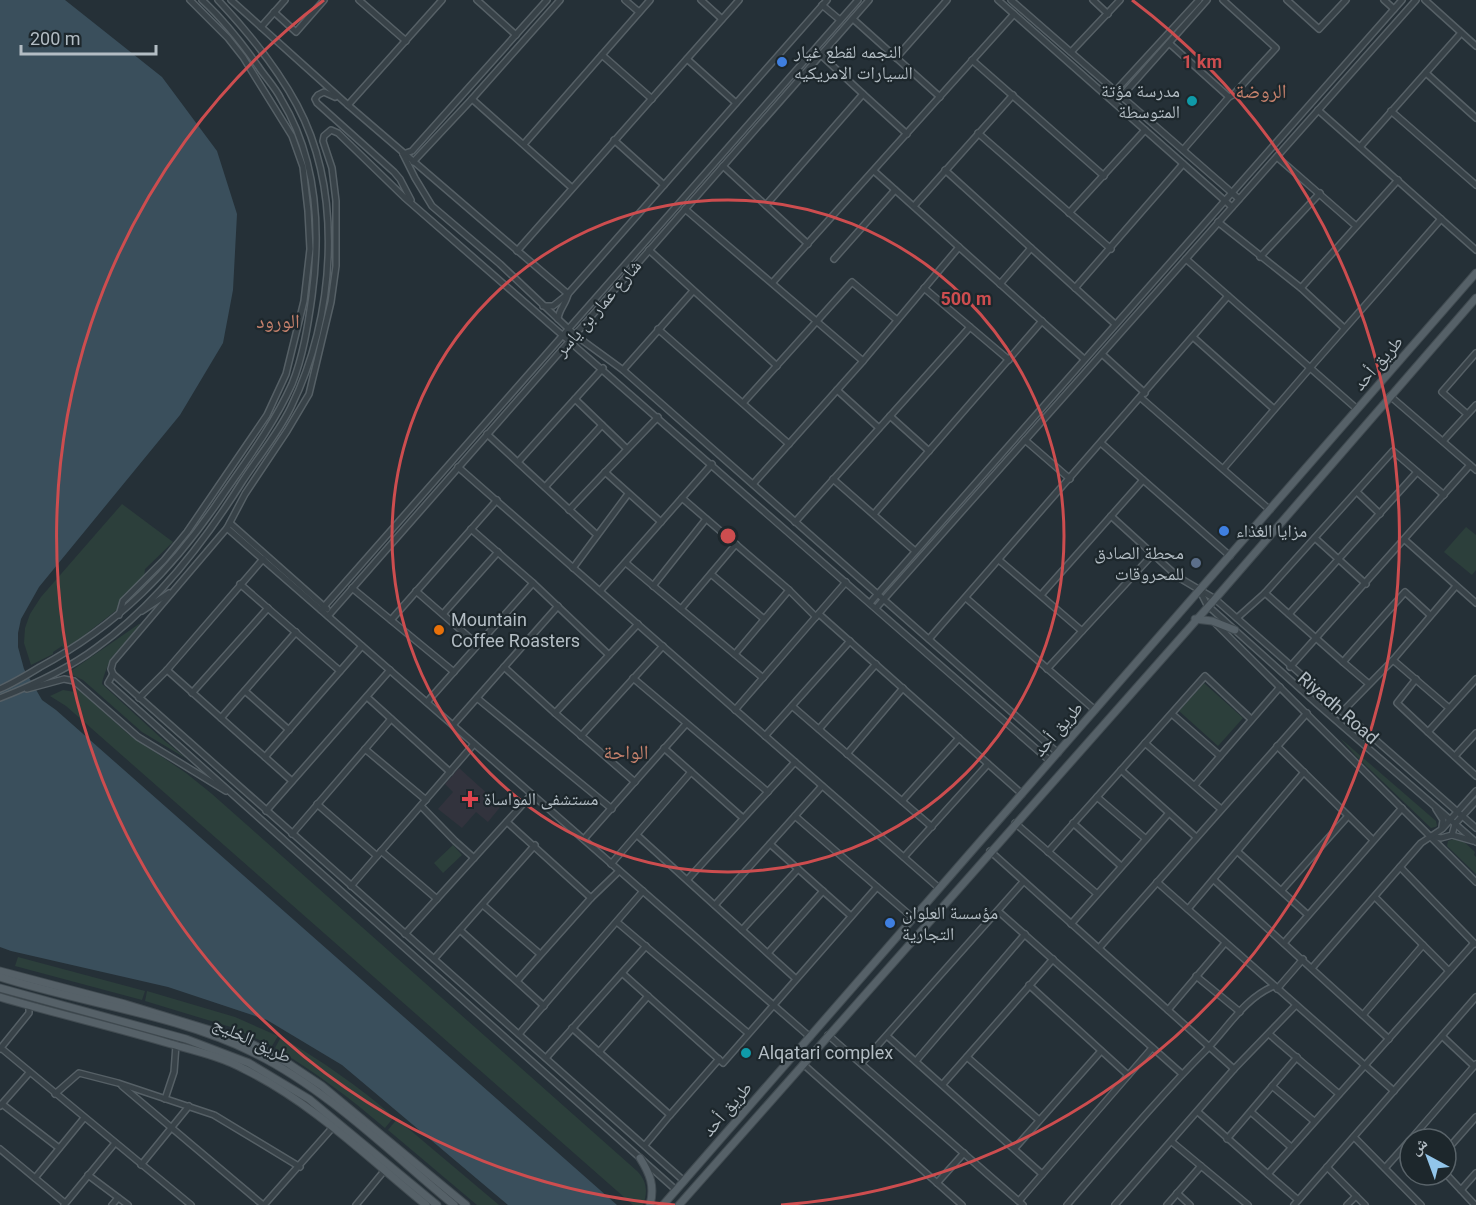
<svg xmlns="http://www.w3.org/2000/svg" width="1476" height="1205" font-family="Roboto,'Noto Naskh Arabic',sans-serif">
  <rect width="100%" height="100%" fill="#253037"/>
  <polygon fill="#32333d" points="459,768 501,806 488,822 476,812 462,828 438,809 453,792 445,784"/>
  <g fill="#2c3f3b">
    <polygon points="122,504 173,542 145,569 144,578 124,594 118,609 65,650 62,646 53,652 53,654 31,665 24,643 25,628 30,614 41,597"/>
    <polygon points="1466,527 1476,535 1476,570 1472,575 1444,552"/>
    <path d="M139 624H141L111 658C109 662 102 680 102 684L161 738 187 759 142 732 83 680 68 673Z"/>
    <polygon points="1204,683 1243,718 1218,746 1179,711"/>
    <path d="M77 688 128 734 186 773 212 794 637 1171C647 1181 648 1192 643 1205H633L66 706 50 696 63 690 75 692Z"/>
    <polygon points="1340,738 1436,821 1437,826 1435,827 1431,828 1355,755"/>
    <polygon points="1457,838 1462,840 1475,852 1474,855 1476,857 1476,874 1447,846 1448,841"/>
    <polygon points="453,845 462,855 443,873 434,863"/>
    <polygon points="18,957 145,991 142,1000 15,966"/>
    <polygon points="147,991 235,1017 278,1036 272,1046 234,1028 145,1001"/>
    <path d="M281 1037C323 1062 357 1085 394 1117L385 1128C350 1098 314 1071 275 1048Z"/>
    <polygon points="397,1119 499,1205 477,1205 388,1130"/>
  </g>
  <polygon fill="#3a4f5c" points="0,0 65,0 162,77 217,151 237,214 233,290 223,343 180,415 39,587 21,619 18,633 18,647 24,669 42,700 56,710 617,1205 508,1205 342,1065 267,1020 168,987 11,951 0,947"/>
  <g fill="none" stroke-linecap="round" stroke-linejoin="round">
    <defs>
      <g id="minor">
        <polyline points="231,0 348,105 568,294"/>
        <polyline points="359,0 406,41"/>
        <polyline points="477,0 516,35"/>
        <polyline points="625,0 639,12"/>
        <polyline points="701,0 722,19"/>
        <polyline points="998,0 1232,207"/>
        <polyline points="1011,0 1239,199"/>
        <polyline points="1093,0 1108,14"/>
        <polyline points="1223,0 1276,48 1233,95 1229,97"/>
        <polyline points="1287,0 1319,29 1346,0"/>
        <polyline points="1384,0 1394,9"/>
        <polyline points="1425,0 1476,46"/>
        <polyline points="822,5 840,20"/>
        <polyline points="274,12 296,32 324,0"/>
        <polyline points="853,19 940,97"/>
        <polyline points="261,27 285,0"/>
        <polyline points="1169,43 1229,97 1183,150"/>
        <polyline points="1071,52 1120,0"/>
        <polyline points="602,55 652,99"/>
        <polyline points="896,58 947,0"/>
        <polyline points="687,59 736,103"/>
        <polyline points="972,60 1104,176"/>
        <polyline points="1426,73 1476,118"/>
        <polyline points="863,94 907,134"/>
        <polyline points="335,97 324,92 318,95 315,99 317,103 394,172 400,179 411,200"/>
        <polyline points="1109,98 1199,0"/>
        <polyline points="1120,98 1207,0"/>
        <polyline points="472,99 571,187"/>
        <polyline points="348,105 442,0"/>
        <polyline points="1318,110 1476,250"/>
        <polyline points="1391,111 1476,185"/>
        <polyline points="978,133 1111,249"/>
        <polyline points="614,140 664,185"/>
        <polyline points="524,144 650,0"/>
        <polyline points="1360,147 1461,33"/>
        <polyline points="403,154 415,178 432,206 500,264 575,335 623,370 1058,753"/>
        <polyline points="403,154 412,151 547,0"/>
        <polyline points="1277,157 1356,226"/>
        <polyline points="413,162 472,99 560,0"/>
        <polyline points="723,166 808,244"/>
        <polyline points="945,170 1115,324"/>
        <polyline points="874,171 1084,359"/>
        <polyline points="766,205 863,94 821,55"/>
        <polyline points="914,206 1013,95"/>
        <polyline points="685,209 863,361"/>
        <polyline points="1069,213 1145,130"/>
        <polyline points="1218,222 1301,288 1344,328"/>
        <polyline points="649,250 777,366"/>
        <polyline points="517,251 739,0"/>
        <polyline points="1260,257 1320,193"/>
        <polyline points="834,259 895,190"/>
        <polyline points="1186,259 1357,409"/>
        <polyline points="773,282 1014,14"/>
        <polyline points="1000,284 1031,248"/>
        <polyline points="924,288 1009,360"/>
        <polyline points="1075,288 1183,164"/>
        <polyline points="1301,288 1398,180"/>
        <polyline points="543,306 553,306 568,294 827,0"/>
        <path d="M558 319C559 309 566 304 568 294"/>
        <polyline points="658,329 789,444"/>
        <polyline points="1193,337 1274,409"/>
        <polyline points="1102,354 1145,393"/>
        <polyline points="623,370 693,291"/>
        <polyline points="837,390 879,428"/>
        <polyline points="1390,396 1476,470"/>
        <polyline points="1141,398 1270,510"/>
        <polyline points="575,399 627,449"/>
        <polyline points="743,403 852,282 897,320"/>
        <polyline points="1467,414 1442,392 1476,353"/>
        <polyline points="890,416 929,451"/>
        <polyline points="487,434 597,535"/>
        <polyline points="1025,440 1070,479"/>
        <polyline points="1443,441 1476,405"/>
        <polyline points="1101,443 1230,556"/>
        <polyline points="518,462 603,368"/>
        <polyline points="458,467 939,888"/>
        <polyline points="1223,469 1310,368 1441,219"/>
        <polyline points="605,472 661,522"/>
        <polyline points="833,479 915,551"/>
        <polyline points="753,484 863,361 959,247"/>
        <polyline points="545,487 602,425"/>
        <polyline points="1357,492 1380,514"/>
        <polyline points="682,498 789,590 735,654"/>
        <polyline points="569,510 658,417"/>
        <polyline points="874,514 1042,321"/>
        <polyline points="1111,516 1178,577 1215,599 1476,828"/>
        <polyline points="795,522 970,327"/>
        <polyline points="230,523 327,609"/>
        <polyline points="227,528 810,1037"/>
        <polyline points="471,529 533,583 609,655"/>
        <polyline points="1315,538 1366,584"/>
        <polyline points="1405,540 1476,603"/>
        <polyline points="999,560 1082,631"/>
        <polyline points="626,563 763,678"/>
        <polyline points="573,568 628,494"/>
        <polyline points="711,574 764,619"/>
        <polyline points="240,584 340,671"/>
        <polyline points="653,586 706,519"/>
        <polyline points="352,588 454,672"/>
        <polyline points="789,590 816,617"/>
        <polyline points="416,591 478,645"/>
        <polyline points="600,591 712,464"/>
        <polyline points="1200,591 1207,605 1316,703 1476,842"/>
        <polyline points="1041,595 1143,480"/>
        <polyline points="966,598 1095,710"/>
        <polyline points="870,603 1402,0"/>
        <polyline points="876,608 1416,0"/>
        <polyline points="681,609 736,544"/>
        <polyline points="321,610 858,0"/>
        <polyline points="142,611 169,593"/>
        <polyline points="443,614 498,552"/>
        <polyline points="819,614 1022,794"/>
        <polyline points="1289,614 1417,472"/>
        <polyline points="119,615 123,601 164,560 187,532 267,415 286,374 304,301 310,249 308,211 303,167 292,136 243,57 228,38 190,0"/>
        <polyline points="328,616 869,0"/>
        <polyline points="1237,618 1265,593"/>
        <polyline points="391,620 497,500"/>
        <polyline points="1216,624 1476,882"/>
        <polyline points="929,639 1228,296"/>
        <polyline points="1393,660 1449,708"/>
        <polyline points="1343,662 1265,593 1393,451 1444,495"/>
        <polyline points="504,667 555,713 635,782"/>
        <polyline points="1290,667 1470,465"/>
        <polyline points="1047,669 1153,554"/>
        <polyline points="167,670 292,781"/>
        <polyline points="113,674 108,683 676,1190"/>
        <polyline points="633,678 768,792"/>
        <polyline points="1416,679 1397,703 1428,732"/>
        <polyline points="1476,679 1428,732 1476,776"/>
        <polyline points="1369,684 1343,662 1405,592 1430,615"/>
        <path d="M0 689C14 683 27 675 40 667 118 625 173 569 222 496 247 460 274 424 292 384 303 357 308 325 312 296 321 229 317 158 281 99 275 87 265 77 258 66 241 42 224 20 202 0"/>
        <polyline points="27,689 64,679 74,681 138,737 226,791"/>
        <polyline points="245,691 289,730"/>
        <polyline points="192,693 268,608"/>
        <polyline points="367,697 450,772"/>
        <path d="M0 698C33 685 68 669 96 648 156 605 203 544 242 482 258 457 278 434 291 407 335 318 344 193 297 105 276 66 248 32 218 0"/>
        <polyline points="139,698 167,670 263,559"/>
        <polyline points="477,698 612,809"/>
        <polyline points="427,702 533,583"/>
        <polyline points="792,706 932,827"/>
        <polyline points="735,710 846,582"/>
        <polyline points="1342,712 1393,660 1456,586"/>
        <polyline points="555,713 638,624"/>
        <polyline points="1172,714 1220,756"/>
        <polyline points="221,718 296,632"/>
        <polyline points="453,725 558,606"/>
        <polyline points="819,729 876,664"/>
        <polyline points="581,736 663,646"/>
        <polyline points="765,736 850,641"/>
        <polyline points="1145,743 1221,809"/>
        <polyline points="1277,746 1373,840"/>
        <polyline points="664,748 743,818"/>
        <polyline points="365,749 426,800"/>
        <polyline points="847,754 903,688"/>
        <polyline points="1455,756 1476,733"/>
        <polyline points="265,757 362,646"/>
        <polyline points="1121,770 1196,837"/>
        <polyline points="1195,785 1280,687"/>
        <polyline points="1097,797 1146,839"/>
        <polyline points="902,801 959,738"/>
        <polyline points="317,804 377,856"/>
        <polyline points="421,806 455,841 474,858"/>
        <polyline points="1436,809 1443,820 1442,827"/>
        <polyline points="266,811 390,670"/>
        <polyline points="795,816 913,918"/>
        <polyline points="507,822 591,898"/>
        <polyline points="1015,823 1096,893"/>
        <polyline points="1073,823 1121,866"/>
        <polyline points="292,834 391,719"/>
        <polyline points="637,835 795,978"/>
        <polyline points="1452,835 1473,841"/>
        <polyline points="1431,836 1441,838 1452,835 1455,824 1476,801"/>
        <polyline points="584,839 686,724"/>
        <polyline points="770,844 851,916"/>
        <polyline points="381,851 437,899"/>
        <polyline points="990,851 1234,1069"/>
        <polyline points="1048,852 1205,676 1251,719"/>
        <polyline points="1238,852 1308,915"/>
        <polyline points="904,857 988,764"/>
        <polyline points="611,864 691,772"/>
        <polyline points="1400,867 1475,944"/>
        <polyline points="688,879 795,762"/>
        <polyline points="1214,880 1389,1039"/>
        <polyline points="1157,882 1394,1091"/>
        <polyline points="351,886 474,744"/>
        <polyline points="1282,890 1348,816"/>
        <polyline points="1375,897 1449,971"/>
        <polyline points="483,905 540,954"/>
        <polyline points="715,905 822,786"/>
        <polyline points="1188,909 1304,772"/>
        <polyline points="998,911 1181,1073"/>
        <polyline points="617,922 748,1033"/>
        <polyline points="1071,924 1169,813"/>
        <polyline points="460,930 544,1006"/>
        <polyline points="742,930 798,869"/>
        <polyline points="405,934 532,794"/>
        <polyline points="1284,943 1402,808"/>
        <polyline points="1099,948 1307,713"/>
        <polyline points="768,953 823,891"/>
        <polyline points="434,959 535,845"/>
        <polyline points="1312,968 1421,843 1442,829 1476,791"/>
        <polyline points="622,973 723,1063 877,887"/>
        <polyline points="1196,976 1240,1012"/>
        <polyline points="517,981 591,898 619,871"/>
        <polyline points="1029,985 1128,1075"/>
        <polyline points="1277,989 1303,959"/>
        <polyline points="1168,1010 1225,943"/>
        <polyline points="1363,1015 1423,945"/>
        <polyline points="572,1028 670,1115 645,1145"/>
        <polyline points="519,1034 643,891"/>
        <polyline points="1269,1034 1339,1094"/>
        <polyline points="828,1035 1023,1205"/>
        <polyline points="887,1036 1042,1174"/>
        <polyline points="1442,1036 1474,1066"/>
        <polyline points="1,1048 191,1205"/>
        <polyline points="0,1049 29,1013 29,1006"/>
        <polyline points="599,1052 648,996"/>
        <polyline points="967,1057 1039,1120"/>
        <polyline points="546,1058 646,946"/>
        <polyline points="916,1061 1025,934"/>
        <polyline points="862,1063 1023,882"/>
        <polyline points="803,1064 962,1205"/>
        <polyline points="943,1084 1053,959"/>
        <polyline points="122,1086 263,1205"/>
        <polyline points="1272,1086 1314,1121"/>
        <polyline points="55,1094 79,1073 118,1083 214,1115 300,1167"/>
        <polyline points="165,1099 174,1072 176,1045"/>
        <polyline points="2,1104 59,1148"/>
        <polyline points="0,1106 29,1073"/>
        <polyline points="1198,1112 1268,1174 1474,943"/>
        <polyline points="1251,1112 1291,1147"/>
        <polyline points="670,1115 719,1059"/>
        <polyline points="1354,1137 1421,1205"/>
        <polyline points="1227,1139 1297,1057"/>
        <polyline points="1411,1139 1476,1064"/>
        <polyline points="1172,1142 1248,1205"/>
        <polyline points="1015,1148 1101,1051"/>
        <polyline points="0,1149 65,1203"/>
        <polyline points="1446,1151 1476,1117"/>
        <polyline points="141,1165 189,1106"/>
        <polyline points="1327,1167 1365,1205"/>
        <polyline points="1385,1168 1410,1140"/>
        <polyline points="1268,1174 1298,1200"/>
        <polyline points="1446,1174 1475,1205"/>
        <polyline points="88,1175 128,1205"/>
        <polyline points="35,1178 84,1118"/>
        <polyline points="684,1181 113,674 111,669 113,662 227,528 245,494 287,431 309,394 331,302 336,266 336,201 332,168 323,141 324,136 331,130 338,133 404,197 1050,761"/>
        <polyline points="937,1183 964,1153"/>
        <polyline points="1461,1190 1476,1173"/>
        <polyline points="1177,1193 1190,1205"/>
        <polyline points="1019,1201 1152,1048"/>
        <polyline points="64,1205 115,1143"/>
        <polyline points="112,1205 118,1198"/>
        <polyline points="264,1205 333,1127"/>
        <polyline points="356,1205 384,1171"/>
        <path d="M1067 1205C1113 1152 1158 1098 1208 1048 1229 1026 1245 998 1274 986"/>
        <polyline points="1115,1205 1234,1069 1296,1005"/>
        <polyline points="1167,1205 1201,1166"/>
        <polyline points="1294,1205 1476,997"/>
        <polyline points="1347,1205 1356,1196"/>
      </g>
      <g id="major">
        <polyline points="1195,619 1212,621 1235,630"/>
        <polyline points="0,971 125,1004 233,1037 254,1045 289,1064 322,1086 466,1205"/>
        <path d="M0 977C82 1003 178 1015 254 1053 327 1089 391 1153 454 1205"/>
        <polyline points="0,988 186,1039 249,1063 309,1099 437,1205"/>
        <path d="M0 997C57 1014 115 1027 171 1044 196 1051 222 1057 244 1069 313 1103 367 1157 426 1205"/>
        <path d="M640 1158C650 1174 655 1186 650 1205"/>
        <polyline points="663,1205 1476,273"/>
        <polyline points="679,1205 1215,599 1476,298"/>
      </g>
    </defs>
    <use href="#minor" stroke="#566066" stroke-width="8"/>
    <use href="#major" stroke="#414b51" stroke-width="9"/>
    <use href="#minor" stroke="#384248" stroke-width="5"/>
    <use href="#major" stroke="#566168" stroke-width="7"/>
  </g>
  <g fill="none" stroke="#cd4d4f" stroke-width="3">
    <circle cx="728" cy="536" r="336"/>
    <path d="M675 1205A671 671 0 0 1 324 0M1132 0A671 671 0 0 1 781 1205"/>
  </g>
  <g fill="#3f7fe0" stroke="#1d272c" stroke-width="2">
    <circle cx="782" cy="62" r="6"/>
    <circle cx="1224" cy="531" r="6"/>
    <circle cx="890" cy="923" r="6"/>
  </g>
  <g fill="#0f9aa8" stroke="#1d272c" stroke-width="2">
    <circle cx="1192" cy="101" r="6"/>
    <circle cx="746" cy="1053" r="6"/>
  </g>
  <circle fill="#5c6f8a" stroke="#1d272c" stroke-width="2" cx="1196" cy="563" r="6"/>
  <circle fill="#e8710a" stroke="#1d272c" stroke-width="2" cx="439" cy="630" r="6"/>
  <path fill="#e0444e" stroke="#1d272c" stroke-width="2" d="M467 790h6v6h6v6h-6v6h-6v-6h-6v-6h6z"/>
  <g text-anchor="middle" stroke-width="4.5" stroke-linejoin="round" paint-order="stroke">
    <g font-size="18" fill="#b3bdc4" stroke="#1d272c" text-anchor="start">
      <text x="794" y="58">النجمه لقطع غيار<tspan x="794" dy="21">السيارات الامريكيه</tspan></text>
      <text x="1180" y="97" text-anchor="end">مدرسة مؤتة<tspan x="1180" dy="21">المتوسطة</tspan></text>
      <text x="1236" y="537">مزايا الغذاء</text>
      <text x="1184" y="559" text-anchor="end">محطة الصادق<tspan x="1184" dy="21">للمحروقات</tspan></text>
      <text x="451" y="626">Mountain<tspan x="451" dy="21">Coffee Roasters</tspan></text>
      <text x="484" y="805">مستشفى المواساة</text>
      <text x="902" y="919">مؤسسة العلوان<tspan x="902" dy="21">التجارية</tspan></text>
      <text x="758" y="1059">Alqatari complex</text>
    </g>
    <g font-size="18" fill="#b3bdc4" stroke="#1d272c">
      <text transform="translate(598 308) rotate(-49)" y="6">شارع عمار بن ياسر</text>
      <text transform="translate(1378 363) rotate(-49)" y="6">طريق أحد</text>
      <text transform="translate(1338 708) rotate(41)" y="6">Riyadh Road</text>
      <text transform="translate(1058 729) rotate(-49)" y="6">طريق أحد</text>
      <text transform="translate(252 1040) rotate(25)" y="6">طريق الخليج</text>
      <text transform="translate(727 1109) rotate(-49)" y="6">طريق أحد</text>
    </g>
    <g font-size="20" fill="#c5816c" stroke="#1d272c">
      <text x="1261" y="98">الروضة</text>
      <text x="278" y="328">الورود</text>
      <text x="626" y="759">الواحة</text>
    </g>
  </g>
  <circle cx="728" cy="536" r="9" fill="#cd4d4f" stroke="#1d272c" stroke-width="3"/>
  <g font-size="18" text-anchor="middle" font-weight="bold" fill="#cd4d4f" stroke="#1d272c" stroke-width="4.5" stroke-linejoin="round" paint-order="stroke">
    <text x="1202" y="68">1 km</text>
    <text x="966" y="305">500 m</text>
  </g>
  <g transform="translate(1428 1157) rotate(319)"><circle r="28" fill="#1d272c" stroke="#596369" stroke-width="1.5"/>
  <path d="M0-4.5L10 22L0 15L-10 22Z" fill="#92c5ea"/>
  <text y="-9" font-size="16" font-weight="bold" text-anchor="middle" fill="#b3bdc4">ش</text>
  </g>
  <path d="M21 45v9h135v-9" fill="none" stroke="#b3bdc4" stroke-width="3"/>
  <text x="30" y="45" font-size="18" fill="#b3bdc4" stroke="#1d272c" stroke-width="4.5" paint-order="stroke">200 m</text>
</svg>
